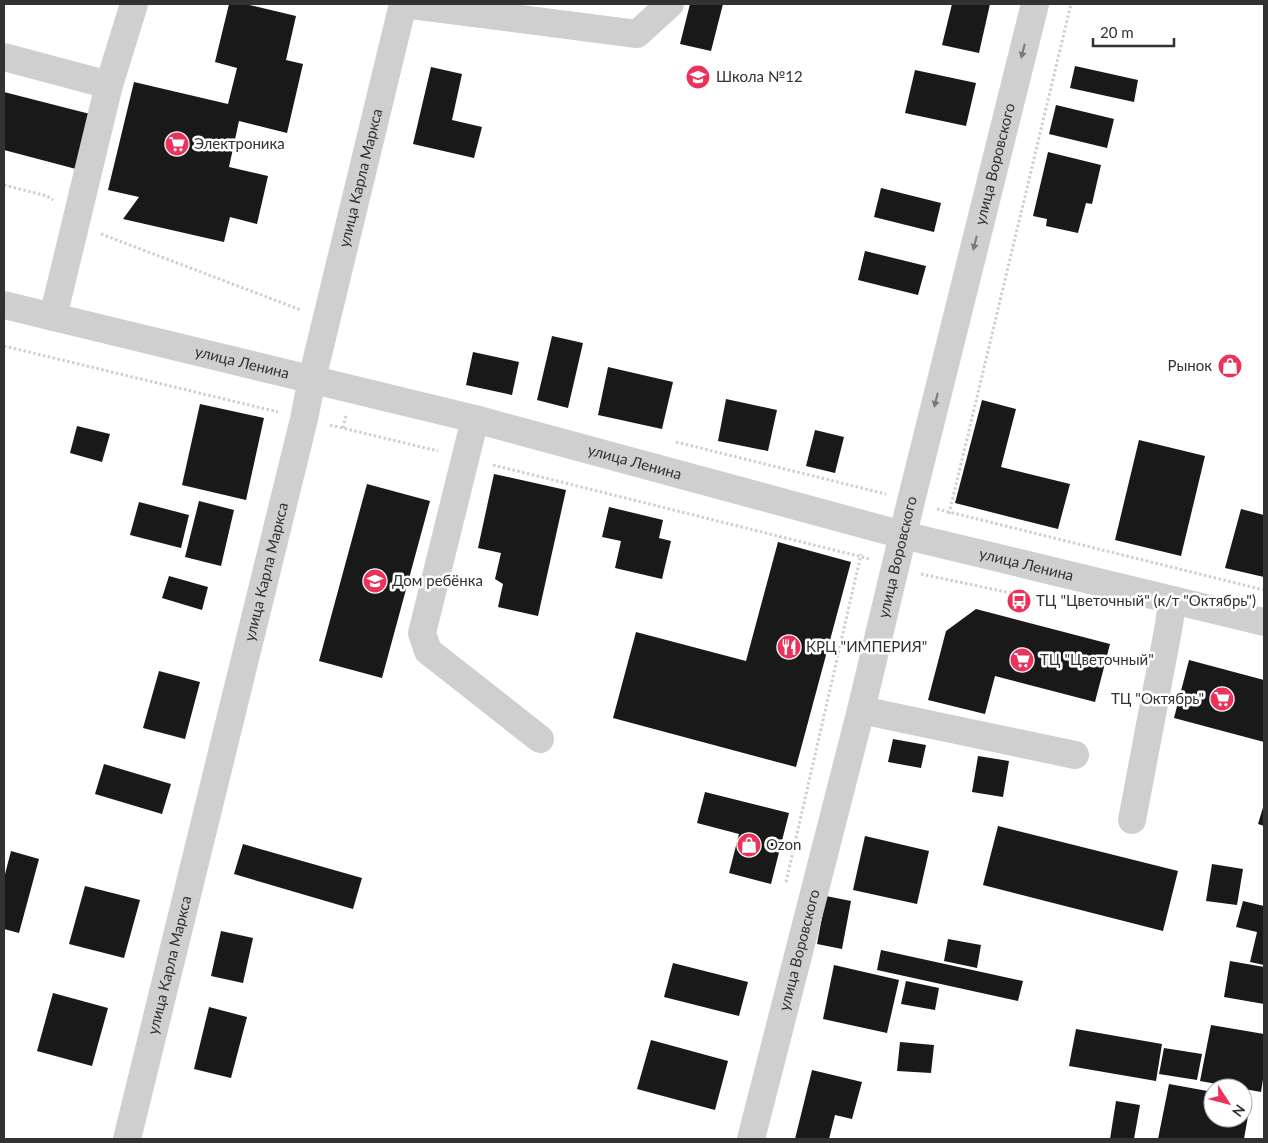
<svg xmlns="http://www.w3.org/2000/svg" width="1268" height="1143" font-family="Lato,sans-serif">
  <rect width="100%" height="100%" fill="#fff"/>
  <g fill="#191919">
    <polygon points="229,4 245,4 296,16 286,60 303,64 287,133 239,121 229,167 268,176 257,224 230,217 224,242 123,219 139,197 108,190 134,82 228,104 237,68 215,62"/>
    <polygon points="690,4 723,4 711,51 680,44"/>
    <polygon points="952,4 990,4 979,53 942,45"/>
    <polygon points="1075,66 1138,80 1134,102 1070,88"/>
    <polygon points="431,67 462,74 452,120 482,127 474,158 413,144"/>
    <polygon points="915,70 976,83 966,126 905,113"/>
    <polygon points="4,92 90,114 76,169 4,150"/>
    <polygon points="1056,105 1114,119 1107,148 1049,134"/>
    <polygon points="1048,152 1101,165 1092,204 1086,203 1078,233 1046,226 1047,219 1033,216"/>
    <polygon points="881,188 941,203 934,232 874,217"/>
    <polygon points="865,251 926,266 918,295 858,280"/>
    <polygon points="552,336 583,343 568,408 537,400"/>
    <polygon points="473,352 519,362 512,395 466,385"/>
    <polygon points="608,367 673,382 662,429 598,415"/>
    <polygon points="726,399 777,410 768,451 718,441"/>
    <polygon points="982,400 1016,409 1001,467 1070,484 1058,529 955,503"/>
    <polygon points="200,404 264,418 246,500 182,485"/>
    <polygon points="77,426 110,434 102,462 70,453"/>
    <polygon points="815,430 844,437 835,473 806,466"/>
    <polygon points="1139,440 1205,456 1181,556 1115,540"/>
    <polygon points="494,474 566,490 538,616 498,607 503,584 495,579 501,553 478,548"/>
    <polygon points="367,484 430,501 382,678 319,661"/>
    <polygon points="199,501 234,510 221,566 185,557"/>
    <polygon points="139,502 189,515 181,548 130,535"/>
    <polygon points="609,507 663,520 659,538 671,541 662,579 615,568 621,541 602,537"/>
    <polygon points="1241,509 1264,515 1264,577 1225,568"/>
    <polygon points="778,542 851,562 796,767 613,718 636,632 746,661"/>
    <polygon points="169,576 208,587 202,610 162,598"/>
    <polygon points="976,609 1110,644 1095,702 995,676 985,714 928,700 946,631"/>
    <polygon points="1189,660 1264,680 1264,742 1174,718"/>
    <polygon points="159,671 200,682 185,739 143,728"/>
    <polygon points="893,739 926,745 921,768 888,762"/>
    <polygon points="978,756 1009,761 1003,797 972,792"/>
    <polygon points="104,764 171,784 162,814 95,794"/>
    <polygon points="705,792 789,813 771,884 729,873 739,834 697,823"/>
    <polygon points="1264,804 1264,826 1258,824"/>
    <polygon points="998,826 1178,871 1163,931 983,885"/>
    <polygon points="865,836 929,851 917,904 853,890"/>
    <polygon points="243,844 362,878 353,909 234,874"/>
    <polygon points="11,851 39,859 19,933 4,929 4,878"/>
    <polygon points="1212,864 1243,869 1237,905 1206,901"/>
    <polygon points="85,886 140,900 124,958 69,944"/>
    <polygon points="826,896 851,901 842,949 817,944"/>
    <polygon points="1243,901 1264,906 1264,965 1250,962 1257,932 1236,927"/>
    <polygon points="221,931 253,938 243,983 211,976"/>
    <polygon points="948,939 981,945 977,968 944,961"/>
    <polygon points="881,950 1023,981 1018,1001 877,970"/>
    <polygon points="1230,961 1264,967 1264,1004 1224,997"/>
    <polygon points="673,963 748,982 739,1016 664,997"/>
    <polygon points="834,965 899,980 887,1033 823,1019"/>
    <polygon points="906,981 939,988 935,1010 901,1004"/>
    <polygon points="53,993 108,1008 92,1066 37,1051"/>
    <polygon points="209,1007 247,1017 231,1078 194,1069"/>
    <polygon points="1211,1025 1264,1034 1264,1073 1261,1092 1200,1081"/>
    <polygon points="1076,1029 1162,1044 1156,1081 1069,1066"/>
    <polygon points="651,1040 728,1061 715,1110 637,1089"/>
    <polygon points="900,1042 934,1045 931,1073 897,1071"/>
    <polygon points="1164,1048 1202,1054 1197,1080 1159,1074"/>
    <polygon points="812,1070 862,1082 852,1119 835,1115 829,1139 795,1139"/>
    <polygon points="1169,1084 1213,1092 1213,1118 1243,1118 1243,1097 1251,1099 1244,1139 1158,1139"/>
    <polygon points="1116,1101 1140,1105 1134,1139 1110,1139"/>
  </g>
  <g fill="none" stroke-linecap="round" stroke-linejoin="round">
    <g stroke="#cfcfcf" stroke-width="3" stroke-dasharray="2.5 2.5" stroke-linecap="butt">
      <polyline points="4,185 47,196 53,200"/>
      <polyline points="101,234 301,310"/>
      <polyline points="4,346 278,412"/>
      <polyline points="330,425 438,451"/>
      <polyline points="343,428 346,415"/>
      <polyline points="676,442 886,494"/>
      <polyline points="493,465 870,559"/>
      <polyline points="937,509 1264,590"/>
      <polyline points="949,514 1071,4"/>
      <polyline points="921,574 1035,598"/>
      <polyline points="786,882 861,554"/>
    </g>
    <g stroke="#cfcfcf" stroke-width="28">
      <polyline points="403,4 637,34 670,4"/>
      <polyline points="4,57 109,85 53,317"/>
      <polyline points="109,85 134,4"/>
      <path id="s1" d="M4 305 475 419 903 535 1264 622"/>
      <polyline points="475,419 422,633 428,651 540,739"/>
      <polyline points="861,710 1075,755"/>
      <polyline points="1132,820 1169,625 1172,600"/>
      <path id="s2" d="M127 1139 304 419 312 379 403 4"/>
      <path id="s3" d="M751 1139 861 710 911 501 1035 4"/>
    </g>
  </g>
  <defs><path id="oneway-solid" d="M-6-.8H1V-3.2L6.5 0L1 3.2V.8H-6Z" transform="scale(1.25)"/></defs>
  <g fill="#797979">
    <use href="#oneway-solid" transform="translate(1023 51) rotate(104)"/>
    <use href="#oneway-solid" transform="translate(975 243) rotate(104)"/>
    <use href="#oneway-solid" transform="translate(936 400) rotate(104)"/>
  </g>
  <defs>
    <symbol id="school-disc" viewBox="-11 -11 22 22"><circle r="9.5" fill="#ec325b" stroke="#fff"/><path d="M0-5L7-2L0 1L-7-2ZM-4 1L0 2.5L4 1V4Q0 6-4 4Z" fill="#fff"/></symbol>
    <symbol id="supermarket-disc" viewBox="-11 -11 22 22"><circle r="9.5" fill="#ec325b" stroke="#fff"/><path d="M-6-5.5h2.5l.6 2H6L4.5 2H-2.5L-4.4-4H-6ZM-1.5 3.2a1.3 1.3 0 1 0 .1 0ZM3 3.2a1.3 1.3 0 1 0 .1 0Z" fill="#fff"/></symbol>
    <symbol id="shop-disc" viewBox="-11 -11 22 22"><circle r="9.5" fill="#ec325b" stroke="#fff"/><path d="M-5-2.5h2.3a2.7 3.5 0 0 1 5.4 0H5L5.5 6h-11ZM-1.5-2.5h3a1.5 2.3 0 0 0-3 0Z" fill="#fff"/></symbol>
    <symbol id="bus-disc" viewBox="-11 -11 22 22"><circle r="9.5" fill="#ec325b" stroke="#fff"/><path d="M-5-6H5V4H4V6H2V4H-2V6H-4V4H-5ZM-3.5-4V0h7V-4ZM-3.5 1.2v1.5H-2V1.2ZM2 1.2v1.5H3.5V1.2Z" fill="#fff"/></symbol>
    <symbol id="restaurant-disc" viewBox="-11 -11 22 22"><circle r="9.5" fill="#ec325b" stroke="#fff"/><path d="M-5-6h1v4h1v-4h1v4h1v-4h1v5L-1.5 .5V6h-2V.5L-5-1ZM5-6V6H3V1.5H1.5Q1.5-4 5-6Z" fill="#fff"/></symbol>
  </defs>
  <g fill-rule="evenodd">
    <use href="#school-disc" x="684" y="63" width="28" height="28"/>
    <use href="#supermarket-disc" x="163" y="130" width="28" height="28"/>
    <use href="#shop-disc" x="1216" y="352" width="28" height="28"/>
    <use href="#school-disc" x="361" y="567" width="28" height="28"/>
    <use href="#bus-disc" x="1005" y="587" width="28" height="28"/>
    <use href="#restaurant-disc" x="775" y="633" width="28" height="28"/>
    <use href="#supermarket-disc" x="1008" y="646" width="28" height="28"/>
    <use href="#supermarket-disc" x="1208" y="685" width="28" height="28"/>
    <use href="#shop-disc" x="735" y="831" width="28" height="28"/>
  </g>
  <g text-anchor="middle" stroke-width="5" stroke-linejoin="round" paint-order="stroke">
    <g font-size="15" fill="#323232" stroke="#fff" text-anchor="start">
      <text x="716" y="82">Школа №12</text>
      <text x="194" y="149">Электроника</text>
      <text x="1212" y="371" text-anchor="end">Рынок</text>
      <text x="392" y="586">Дом ребёнка</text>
      <text x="1036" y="606">ТЦ "Цветочный" (к/т "Октябрь")</text>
      <text x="806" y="652">КРЦ "ИМПЕРИЯ"</text>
      <text x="1040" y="665">ТЦ "Цветочный"</text>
      <text x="1204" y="704" text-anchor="end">ТЦ "Октябрь"</text>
      <text x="766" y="850">Ozon</text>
    </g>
    <g font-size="15" fill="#323232" stroke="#fff">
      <text dy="5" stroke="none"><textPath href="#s3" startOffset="1005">улица Воровского</textPath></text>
      <text dy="5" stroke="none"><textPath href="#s2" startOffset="989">улица Карла Маркса</textPath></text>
      <text dy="5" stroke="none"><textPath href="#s1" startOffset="245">улица Ленина</textPath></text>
      <text dy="5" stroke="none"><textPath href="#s1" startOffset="650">улица Ленина</textPath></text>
      <text dy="5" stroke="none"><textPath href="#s3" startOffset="600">улица Воровского</textPath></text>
      <text dy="5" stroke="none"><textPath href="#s1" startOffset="1055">улица Ленина</textPath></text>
      <text dy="5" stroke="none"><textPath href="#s2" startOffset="584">улица Карла Маркса</textPath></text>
      <text dy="5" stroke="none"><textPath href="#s3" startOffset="195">улица Воровского</textPath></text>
      <text dy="5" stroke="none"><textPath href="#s2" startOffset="179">улица Карла Маркса</textPath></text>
    </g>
  </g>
  <rect width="1268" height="1143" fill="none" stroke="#323232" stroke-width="10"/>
  <g transform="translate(1228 1103) rotate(126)"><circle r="24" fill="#ffffff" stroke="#adadad"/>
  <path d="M0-4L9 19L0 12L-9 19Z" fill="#ec325b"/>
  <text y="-8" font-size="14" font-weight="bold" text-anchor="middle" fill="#323232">N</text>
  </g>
  <path d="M1093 38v8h81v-8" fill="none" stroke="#323232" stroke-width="2.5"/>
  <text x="1100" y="38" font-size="15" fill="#323232" stroke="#ffffff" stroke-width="4" paint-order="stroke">20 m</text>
</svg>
